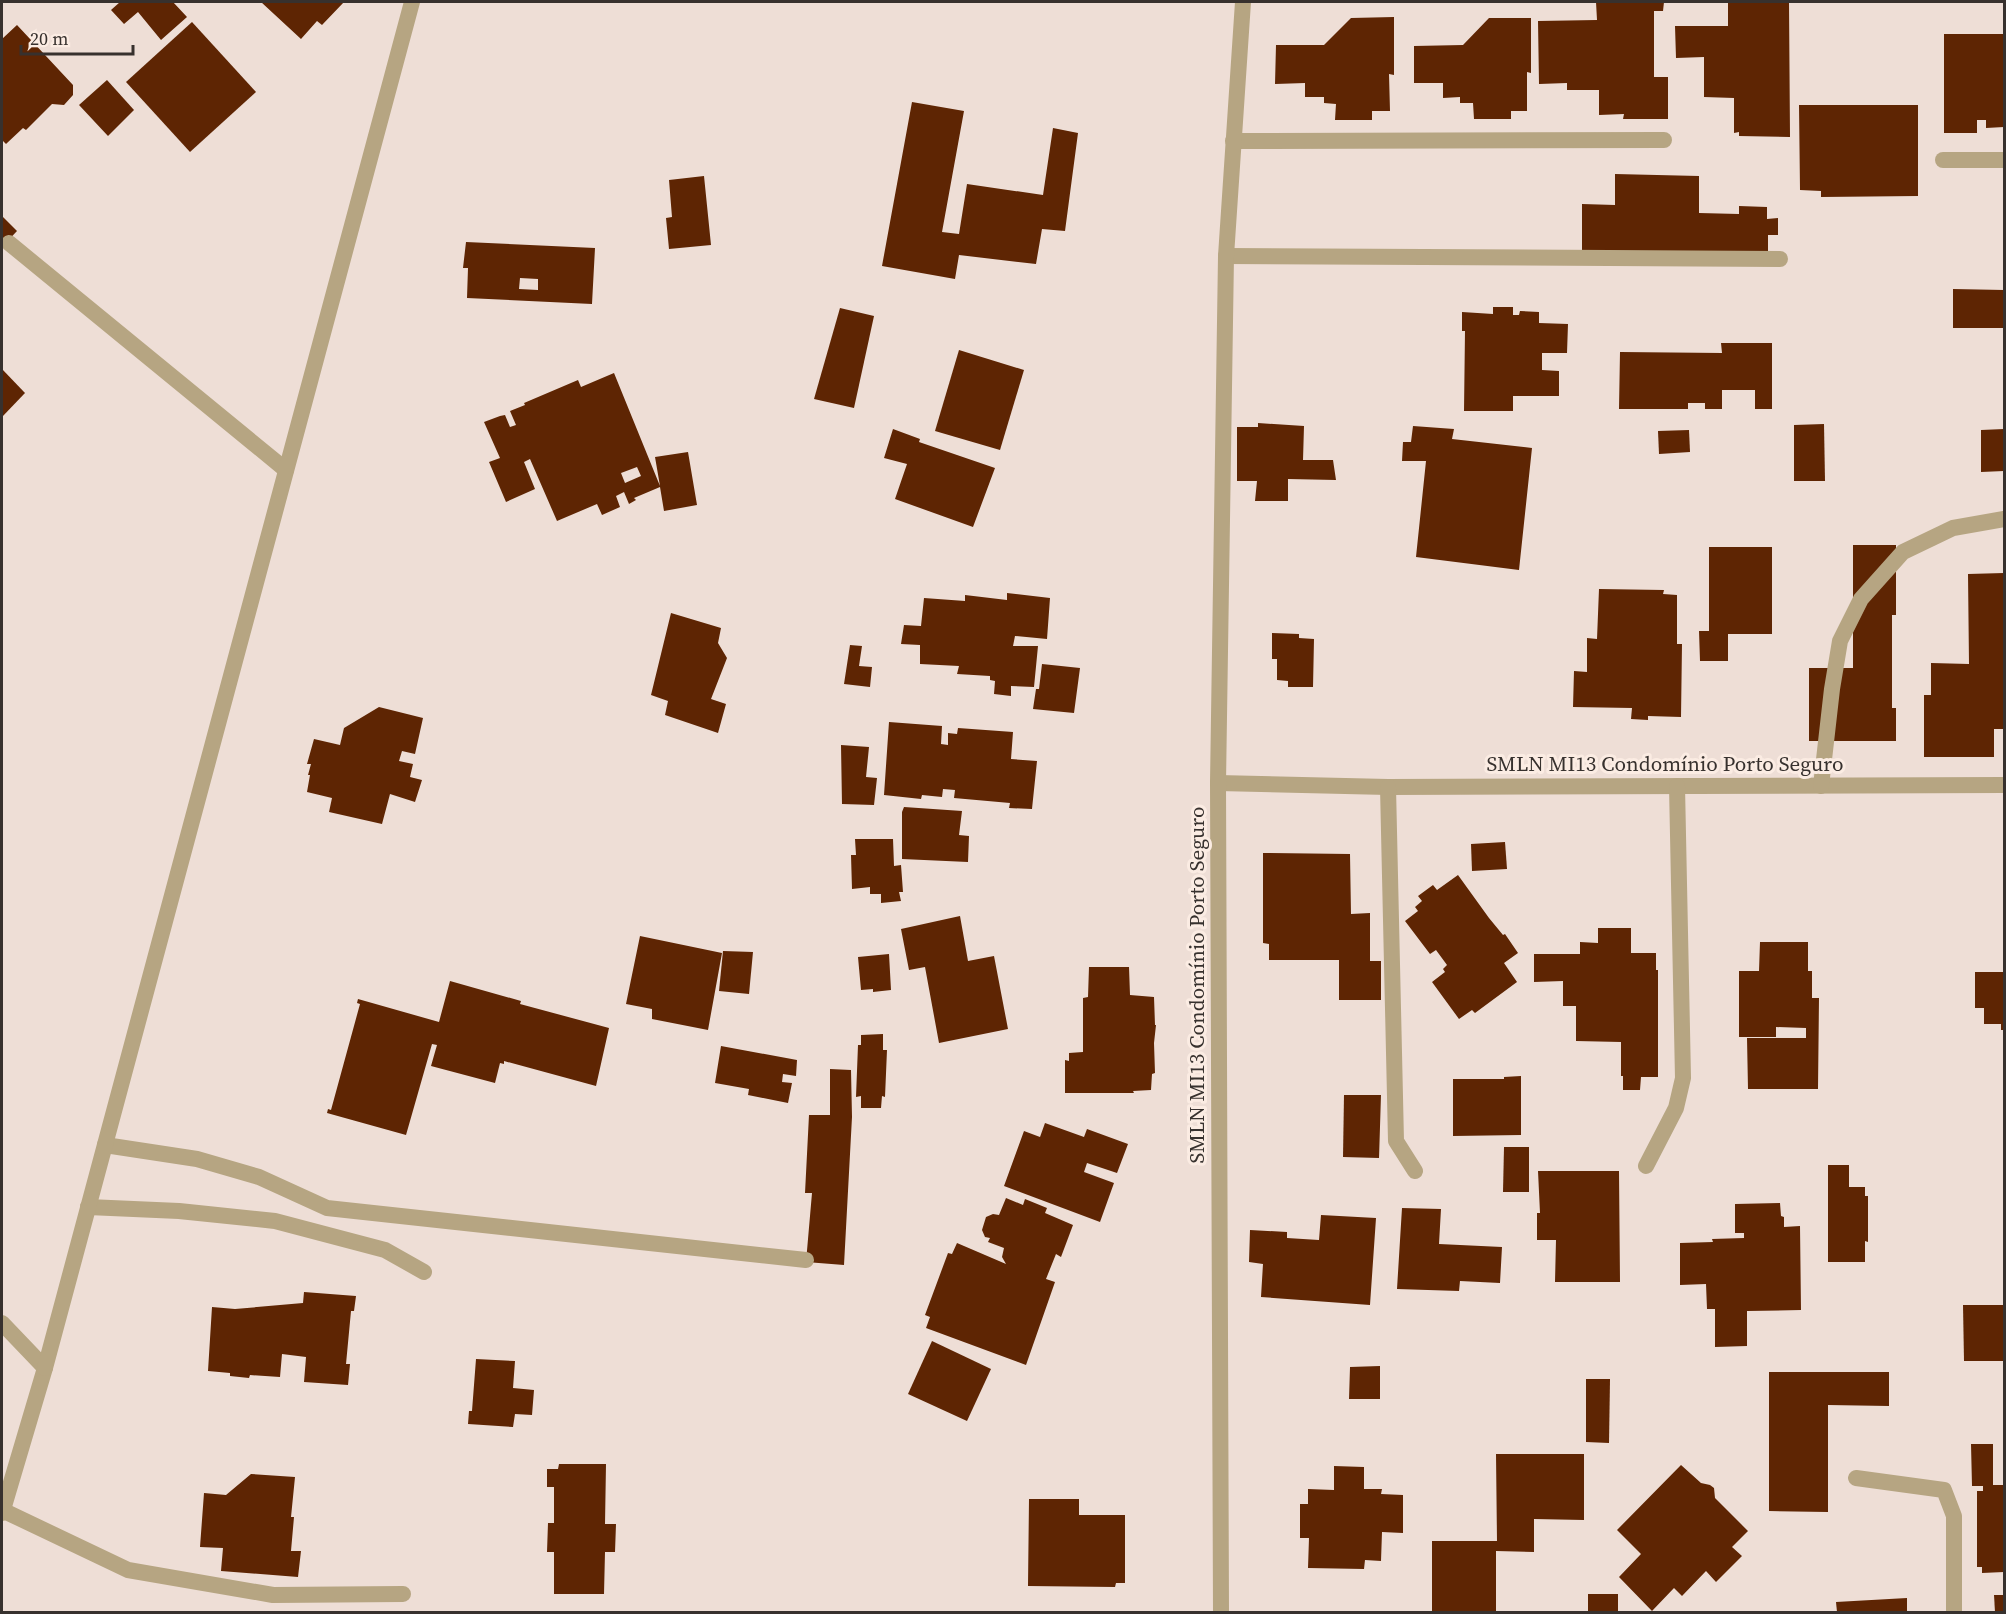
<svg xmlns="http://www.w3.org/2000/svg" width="2006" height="1614" font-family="'Source Serif 4',serif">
  <rect width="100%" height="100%" fill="#eeded6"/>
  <g fill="#5e2503" fill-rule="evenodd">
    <polygon points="120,2 173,2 187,17 161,40 138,12 124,24 111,10"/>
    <polygon points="261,2 344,2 322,25 317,21 301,39"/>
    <polygon points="1596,2 1664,2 1663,11 1654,11 1654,77 1668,77 1668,119 1623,119 1624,114 1599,115 1599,90 1567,90 1567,83 1539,84 1538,21 1597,20"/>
    <polygon points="1759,2 1789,2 1790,137 1739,136 1739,132 1734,133 1734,98 1704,97 1704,57 1676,58 1675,26 1728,26 1728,3"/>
    <polygon points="1394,17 1394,75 1389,74 1390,111 1372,111 1372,120 1335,120 1336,104 1324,103 1324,97 1305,97 1305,83 1275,84 1276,45 1324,45 1351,18"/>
    <polygon points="1489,18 1531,18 1531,73 1527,72 1527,111 1511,111 1511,119 1474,119 1473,103 1460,103 1460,97 1443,98 1443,83 1414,83 1414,46 1463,45"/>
    <polygon points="192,22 256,92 190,152 126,82"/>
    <polygon points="17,25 73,85 73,95 64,105 52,104 26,130 23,128 6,144 2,140 2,39"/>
    <polygon points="1944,34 2004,34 2004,127 1986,128 1986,120 1977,120 1977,133 1944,133"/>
    <polygon points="107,80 134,110 108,136 79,105"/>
    <polygon points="912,102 964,111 942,232 959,234 967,184 1043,195 1053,128 1078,133 1065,231 1042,229 1036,264 959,255 955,279 882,266"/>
    <polygon points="1799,105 1918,105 1918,196 1821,197 1821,191 1800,190"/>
    <polygon points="1615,174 1699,176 1699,213 1739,214 1739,206 1767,207 1767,219 1778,218 1778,235 1768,235 1768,259 1582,258 1582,204 1615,205"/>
    <polygon points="704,176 711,245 669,249 666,218 672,217 669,180"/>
    <polygon points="2,216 17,231 2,247"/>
    <path d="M466 242 595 248 592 304 467 298 468 268H463ZM520 278 538 279V290L519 289Z"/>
    <polygon points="1953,289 2004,290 2004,328 1953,328"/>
    <polygon points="1493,307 1513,307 1513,315 1519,315 1520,311 1539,312 1539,323 1568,324 1567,353 1542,353 1542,370 1559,371 1559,396 1513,396 1513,411 1464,411 1465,331 1462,331 1462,312 1493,314"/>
    <polygon points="840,308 874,316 854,408 814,399"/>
    <polygon points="1721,343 1772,343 1772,409 1755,409 1755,390 1722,390 1722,409 1705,409 1705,403 1688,403 1688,409 1619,409 1620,352 1722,353"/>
    <polygon points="959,350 1024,370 1000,450 935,431"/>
    <polygon points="2,369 25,393 2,417"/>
    <path d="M614 373 660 486 655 457 688 452 697 505 664 511 660 487 634 498 636 500 629 504 624 492 616 496 620 507 602 515 597 504 557 521 530 459 524 462 535 489 506 502 489 462 500 458 484 422 500 416 505 415 510 427 516 425 510 411 525 405 524 403 578 380 581 387ZM637 467 641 476 625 483 621 473Z"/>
    <polygon points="1258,423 1304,426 1303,460 1333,460 1336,480 1288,479 1288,501 1255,501 1257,481 1237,481 1237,427 1258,427"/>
    <polygon points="1824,424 1825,481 1794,481 1794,425"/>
    <polygon points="1413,426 1454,429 1452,439 1532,448 1519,570 1416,557 1426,461 1402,461 1403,442 1411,442"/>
    <polygon points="893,429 920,439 919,442 995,468 973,527 895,499 907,464 884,458"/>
    <polygon points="2004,429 2004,471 1981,472 1981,430"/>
    <polygon points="1689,430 1690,452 1659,454 1658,431"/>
    <polygon points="1853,545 1896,545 1896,615 1892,615 1892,708 1896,708 1896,741 1809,741 1809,668 1853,668"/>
    <polygon points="1709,547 1772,547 1772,634 1728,634 1728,661 1700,661 1699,631 1709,631"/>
    <polygon points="2004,573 2004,729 1994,729 1994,757 1924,757 1924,695 1931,695 1931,663 1969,664 1968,574"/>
    <polygon points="1599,589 1664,590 1663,594 1677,595 1677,644 1682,644 1681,717 1648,716 1648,720 1631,719 1632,708 1573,707 1574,671 1587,672 1587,638 1597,639"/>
    <polygon points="1007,593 1050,598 1047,639 1015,636 1013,646 1038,646 1034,687 1011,686 1011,696 994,694 995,681 990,680 990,676 957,674 959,666 920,664 920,645 901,644 904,625 921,626 924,598 965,601 965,595 1007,600"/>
    <polygon points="671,613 721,628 718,643 727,658 711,699 726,704 718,733 665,715 668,701 651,695"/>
    <polygon points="1272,633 1299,634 1299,638 1314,639 1313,687 1288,687 1288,681 1277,680 1277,659 1272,659"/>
    <polygon points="850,645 862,646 859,666 872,667 870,687 844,684"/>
    <polygon points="1042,664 1080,668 1074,713 1033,709 1036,689 1039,689"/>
    <polygon points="379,707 423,718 415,754 402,751 399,761 413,764 410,777 422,780 415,802 390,794 382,824 329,812 332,798 307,792 310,775 308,775 311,764 307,764 314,739 340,745 344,728"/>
    <polygon points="889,722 942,726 941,744 948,745 948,733 957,734 958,728 1013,732 1011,759 1037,761 1032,809 1009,808 1010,803 954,798 955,790 943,789 942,797 922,795 921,799 884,795"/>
    <polygon points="841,745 869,747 866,777 877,778 874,805 842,804"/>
    <polygon points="904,807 962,811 959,835 969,836 968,862 902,859 902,812"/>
    <polygon points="855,839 893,839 894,866 901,865 903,892 899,892 901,901 881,903 881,894 870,894 870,887 852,889 851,855 856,855"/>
    <polygon points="1505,842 1507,869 1472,871 1471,844"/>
    <polygon points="1263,853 1350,854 1351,914 1370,913 1370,961 1381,961 1381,1000 1339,1000 1339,960 1269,960 1269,944 1263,943"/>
    <polygon points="1458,875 1489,918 1503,935 1505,934 1518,953 1504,963 1517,982 1475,1013 1472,1010 1459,1019 1432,982 1445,972 1443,969 1447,965 1436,950 1430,954 1405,921 1418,911 1415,907 1422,901 1418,896 1433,885 1437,890"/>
    <polygon points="960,916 968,961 994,956 1008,1029 939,1043 925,967 909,970 901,929"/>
    <polygon points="1598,928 1631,928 1631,953 1656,953 1656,970 1658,970 1658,1077 1641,1077 1640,1090 1623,1090 1623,1076 1621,1076 1621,1042 1576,1041 1576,1006 1563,1006 1563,981 1534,982 1534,954 1580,954 1580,942 1598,943"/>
    <polygon points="640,936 722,953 708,1030 652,1019 652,1009 626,1004"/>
    <polygon points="1760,942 1808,942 1808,971 1812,971 1812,998 1819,998 1818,1089 1748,1089 1747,1038 1806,1038 1806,1028 1776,1027 1776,1037 1739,1037 1739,971 1759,971"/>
    <polygon points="723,951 753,952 749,994 719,991"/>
    <polygon points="889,954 891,990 873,992 873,989 861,990 858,957"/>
    <polygon points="1089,967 1129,967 1130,995 1154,997 1155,1025 1156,1025 1154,1043 1155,1073 1152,1074 1151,1090 1133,1091 1134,1093 1065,1093 1065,1060 1069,1061 1069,1053 1083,1052 1083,998 1088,997"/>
    <polygon points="1975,972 2004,972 2004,1030 2001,1030 2001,1024 1984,1024 1984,1008 1975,1008"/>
    <polygon points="450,981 521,1001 520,1004 609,1028 596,1086 504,1061 504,1064 500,1063 495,1083 431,1066 437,1045 432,1044 406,1135 327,1113 328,1109 331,1110 360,1004 357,1003 358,999 439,1022"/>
    <polygon points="883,1034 883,1050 887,1050 885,1097 882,1096 881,1108 861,1108 861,1096 856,1097 858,1045 861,1045 861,1035"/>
    <polygon points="721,1046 797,1060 796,1076 783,1074 782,1082 792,1083 788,1103 748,1095 749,1089 715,1083"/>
    <polygon points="830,1069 851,1070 852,1117 844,1265 806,1262 812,1193 805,1193 809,1115 830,1115"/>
    <polygon points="1521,1076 1521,1135 1453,1136 1453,1079 1504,1079 1504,1077"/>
    <polygon points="1344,1095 1381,1095 1379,1158 1343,1157"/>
    <polygon points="1045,1123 1084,1137 1087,1129 1128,1144 1117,1173 1087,1163 1084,1172 1114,1183 1100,1222 1004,1186 1024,1131 1040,1137"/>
    <polygon points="1504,1147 1529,1147 1529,1192 1503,1192"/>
    <polygon points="1828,1165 1849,1165 1849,1187 1865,1187 1865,1196 1868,1196 1868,1242 1865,1241 1865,1262 1828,1262"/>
    <polygon points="1538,1171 1619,1171 1620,1282 1555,1282 1556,1240 1537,1240 1537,1213 1540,1213"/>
    <polygon points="1006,1198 1023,1205 1025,1199 1047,1208 1045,1213 1073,1225 1061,1257 1056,1254 1046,1279 1055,1282 1026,1365 926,1328 930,1317 925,1315 948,1253 952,1254 957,1243 1006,1264 1002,1257 1004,1248 988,1242 990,1238 985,1237 982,1230 986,1217 993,1214 999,1215"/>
    <polygon points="1780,1203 1781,1216 1784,1217 1784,1227 1800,1226 1801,1310 1747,1311 1747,1346 1715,1347 1715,1309 1707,1309 1706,1284 1680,1285 1680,1243 1713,1242 1712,1239 1744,1238 1744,1233 1735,1233 1735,1204"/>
    <polygon points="1402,1208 1441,1209 1439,1244 1502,1247 1500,1283 1460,1281 1459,1291 1397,1289"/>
    <polygon points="1321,1215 1376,1218 1370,1305 1261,1297 1263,1264 1249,1262 1250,1230 1287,1232 1287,1238 1319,1240"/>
    <polygon points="304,1292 356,1296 354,1311 351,1311 346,1364 350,1364 348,1385 304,1382 306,1357 282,1354 280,1377 250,1375 249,1378 230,1376 230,1373 208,1371 212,1307 235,1309 303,1303"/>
    <polygon points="1963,1305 2004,1305 2004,1361 1964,1361"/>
    <polygon points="932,1341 991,1369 967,1421 908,1394"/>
    <polygon points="476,1359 515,1361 513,1388 534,1390 532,1415 515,1414 513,1427 468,1424 469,1411 472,1411"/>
    <polygon points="1380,1366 1380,1399 1349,1399 1350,1367"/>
    <polygon points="1769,1372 1889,1372 1889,1406 1828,1405 1828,1512 1769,1511"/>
    <polygon points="1586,1379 1610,1379 1609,1443 1586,1442"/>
    <polygon points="1971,1444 1993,1444 1993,1485 2004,1485 2004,1572 1982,1573 1982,1567 1977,1567 1977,1491 1983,1491 1983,1486 1972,1486"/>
    <polygon points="1496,1454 1584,1454 1584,1520 1534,1519 1534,1552 1496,1551 1496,1612 1432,1612 1432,1541 1497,1541"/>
    <polygon points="559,1464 606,1464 605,1524 616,1524 615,1552 605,1552 604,1594 554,1594 554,1552 547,1552 548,1523 554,1523 554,1487 547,1487 547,1469 558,1469"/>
    <polygon points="1681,1465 1701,1483 1710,1485 1714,1488 1715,1498 1748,1531 1732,1547 1742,1556 1716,1582 1706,1571 1682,1596 1674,1588 1652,1611 1619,1577 1641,1554 1617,1530"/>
    <polygon points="1334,1466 1364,1467 1364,1489 1382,1489 1381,1494 1403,1495 1403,1533 1382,1532 1381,1561 1365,1560 1364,1569 1308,1568 1309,1538 1300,1538 1300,1504 1308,1504 1308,1489 1334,1490"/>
    <polygon points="251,1474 295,1477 291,1517 294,1517 291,1551 301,1551 298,1577 221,1571 223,1548 200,1547 204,1493 226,1495"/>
    <polygon points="1029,1499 1079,1499 1079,1515 1125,1515 1125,1583 1116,1583 1115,1587 1028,1586"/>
    <rect x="1588" y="1594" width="30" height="18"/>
    <polygon points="1994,1595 2004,1595 2004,1612 1995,1612"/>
    <polygon points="1907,1598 1907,1612 1837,1612 1836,1602"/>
  </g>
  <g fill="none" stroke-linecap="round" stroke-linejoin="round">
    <g stroke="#b6a582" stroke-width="16">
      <polyline points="9,243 286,470"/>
      <polyline points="105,1145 197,1159 259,1177 327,1208 806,1260"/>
      <polyline points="88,1207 179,1211 275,1221 385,1250 424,1272"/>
    </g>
    <g stroke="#b6a582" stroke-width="16">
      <polyline points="1233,141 1664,140"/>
      <polyline points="1943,160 2004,160"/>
      <polyline points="1226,256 1780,259"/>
      <polyline points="1218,783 1388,787 2004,785"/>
      <polyline points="1821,786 1832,689 1840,641 1861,599 1903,552 1953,528 2004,519"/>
      <polyline points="1388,787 1396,1141 1415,1171"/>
      <polyline points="1646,1166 1676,1108 1683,1078 1677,786"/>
      <polyline points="2,1323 45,1368 2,1513"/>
      <polyline points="45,1368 412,2"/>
      <polyline points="1856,1478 1944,1490 1954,1516 1954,1612"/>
      <polyline points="2,1510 128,1570 273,1595 403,1594"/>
      <polyline points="1221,1612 1218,783 1226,256 1243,2"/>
    </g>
  </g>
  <g text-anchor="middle" stroke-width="6" stroke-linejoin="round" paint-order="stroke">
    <g font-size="21" fill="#37312e" stroke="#fbece3">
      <text x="1665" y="771">SMLN MI13 Condomínio Porto Seguro</text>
      <text transform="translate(1197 985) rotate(-90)" y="7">SMLN MI13 Condomínio Porto Seguro</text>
    </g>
  </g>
  <rect width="2006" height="1614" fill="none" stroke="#37312e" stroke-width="6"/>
  <path d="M21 45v9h112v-9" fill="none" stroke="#37312e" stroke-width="3"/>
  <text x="30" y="45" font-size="18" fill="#37312e" stroke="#fbece3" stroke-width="4.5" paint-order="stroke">20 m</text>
</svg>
